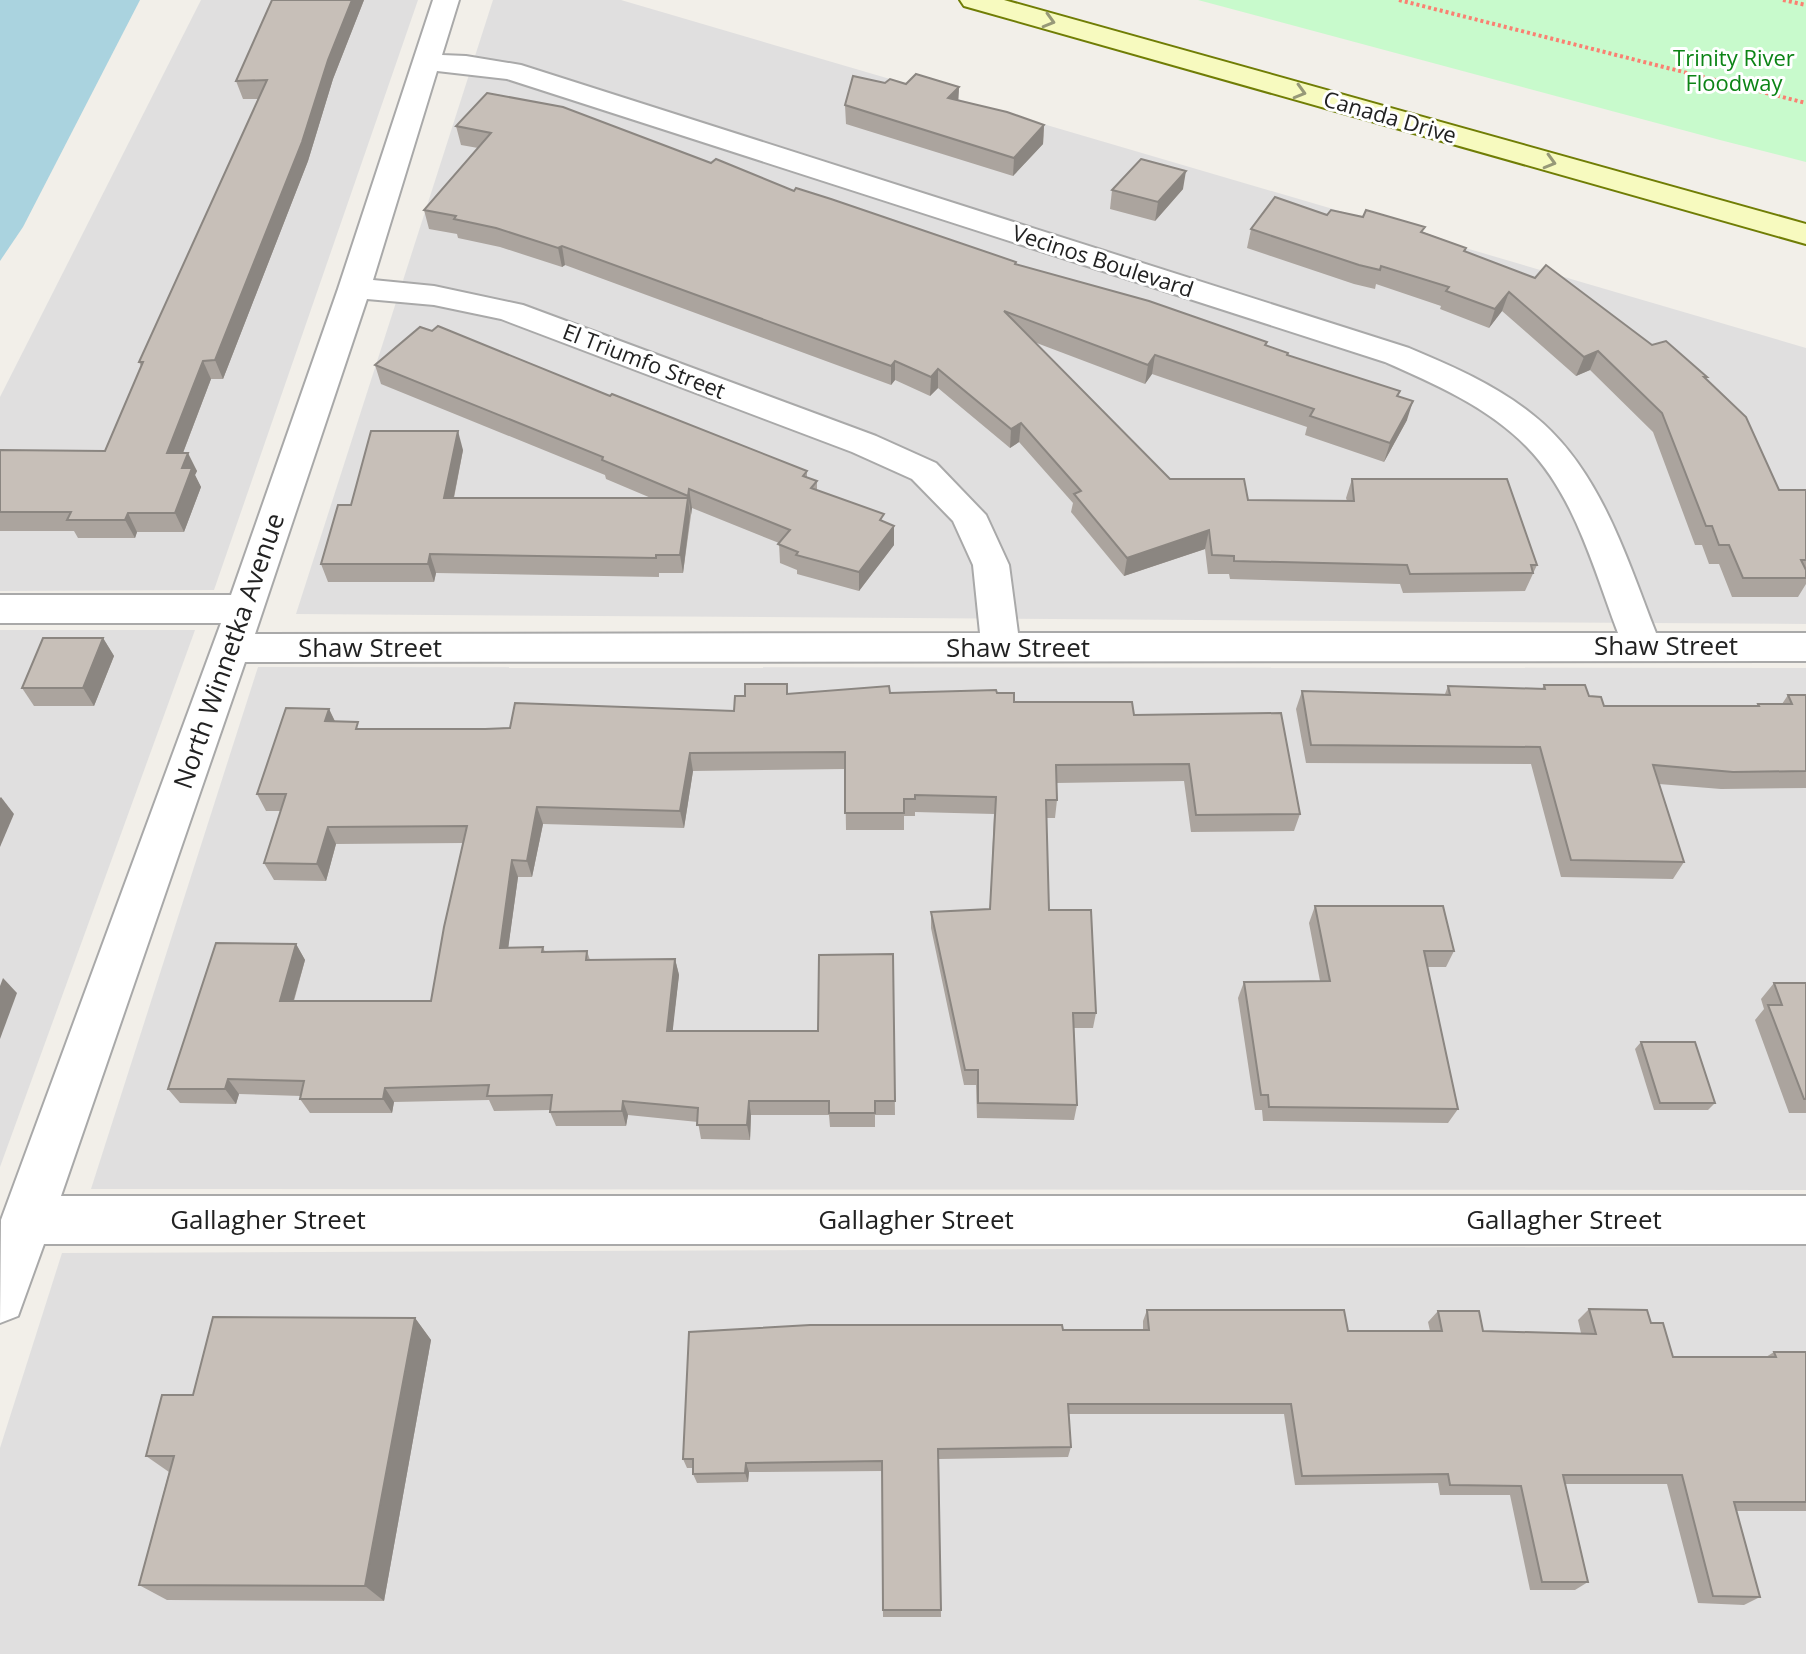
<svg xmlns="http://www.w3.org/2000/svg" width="1806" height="1654" font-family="'Open Sans',sans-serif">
  <rect width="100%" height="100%" fill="#f2efe9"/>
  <g fill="#e0dfdf">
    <polygon points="201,0 418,0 214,590 0,591 0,397"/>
    <polygon points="493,0 621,0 1806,348 1806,624 296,614"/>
    <polygon points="0,630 195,630 0,1167"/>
    <polygon points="258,667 1806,668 1806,1190 91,1189"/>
    <polygon points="1806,1246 1806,1654 0,1654 0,1448 62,1253"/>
  </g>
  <polygon fill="#c8facc" points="1198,0 1806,0 1806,162 1720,140"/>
  <polygon fill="#aad3df" points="0,0 140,0 23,227 0,261"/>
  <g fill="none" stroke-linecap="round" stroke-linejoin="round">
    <defs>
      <path id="street" d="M433 0H459L442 55 466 56 521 65 1409 348C1452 366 1496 385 1533 415 1600 468 1626 557 1656 633H1806V661L245 662 61 1196H1806V1244H44L18 1316 0 1323 1 1220 221 623H0V595H231L338 289ZM437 71 507 79 1385 362C1435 384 1488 407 1527 447 1575 496 1594 570 1618 633H1018L1009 565 986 515 936 463 876 436 523 305 434 286 373 280ZM367 299 434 305 501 319 852 452 912 479 953 521 973 565 980 633 255 634Z"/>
      <polygon id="secondary" points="960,0 1004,0 1806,224 1806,244 964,6"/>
    </defs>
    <use href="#street" stroke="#a9a9a9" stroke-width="4"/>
    <use href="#secondary" stroke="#707d05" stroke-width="4"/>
    <g stroke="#fa8072" stroke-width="4" stroke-dasharray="3 3" stroke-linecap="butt">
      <polyline points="1399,0 1806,103"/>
      <polyline points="1783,0 1806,5"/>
    </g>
    <use href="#street" fill="#fff" fill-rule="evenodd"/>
    <use href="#secondary" fill="#f7fabf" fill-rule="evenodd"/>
  </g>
  <g fill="#aba49e">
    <polygon points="272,0 364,0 333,79 308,161 223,379 211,379 183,453 197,471 195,475 201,487 184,532 137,532 135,538 78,538 74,531 0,531 0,450 105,451 141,366 139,362 258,99 243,99 236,81"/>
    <polygon points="885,83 959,87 958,100 1044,125 1043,144 1013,176 846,124 845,105"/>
    <polygon points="456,126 711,163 1016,264 1266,346 1288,355 1398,396 1407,420 1384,462 1305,435 1307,427 1152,374 1145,384 1034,342 1170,479 1248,500 1347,501 1346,498 1352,479 1537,565 1525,591 1403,593 1400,584 1230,579 1229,574 1208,574 1205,549 1124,576 1071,512 1073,503 1019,442 1010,448 938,388 930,396 895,380 891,385 565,265 562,267 500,247 458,238 457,234 429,229 424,210 478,148 461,145"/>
    <polygon points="1183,189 1155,221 1110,209 1112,190"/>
    <polygon points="1327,215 1423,232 1466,248 1465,252 1652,345 1706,380 1779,490 1806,490 1806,584 1798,597 1732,597 1719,564 1709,564 1702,545 1695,545 1653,432 1590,370 1576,376 1502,311 1489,328 1440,309 1441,306 1376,284 1375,289 1354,284 1247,248 1251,229"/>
    <polygon points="375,365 610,396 807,471 807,478 817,481 817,490 884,522 894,545 859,591 797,574 797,570 780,563 779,543 692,508 683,573 659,573 659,577 436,573 434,582 328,582 321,564 351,505 463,450 454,498 651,498 606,479 605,475 381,384"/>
    <polygon points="103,638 114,656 94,706 34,706 22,688"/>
    <polygon points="787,684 788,694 997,693 1014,702 1134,715 1300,814 1294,831 1191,832 1184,781 1056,783 1057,800 1055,818 1046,818 1049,910 1096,1013 1093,1028 1074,1028 1077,1105 1074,1120 977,1118 976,1085 964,1085 931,928 931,912 990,909 994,814 915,812 915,816 904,816 904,830 846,830 845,769 693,771 684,828 543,824 532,877 518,877 508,948 543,947 545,952 587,951 590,960 675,959 679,975 672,1031 818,1031 893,954 895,1115 875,1115 875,1127 830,1127 829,1115 751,1115 750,1140 701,1139 698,1122 628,1115 626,1126 556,1126 550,1112 550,1110 494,1111 489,1100 394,1102 392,1113 310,1113 300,1099 301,1096 239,1094 236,1104 180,1103 168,1089 296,944 305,960 294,1001 431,1001 463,843 336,844 326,881 274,880 264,863 281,811 266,811 257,794 329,709 335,721 361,729 485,729 734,711 745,696"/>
    <polygon points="1544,685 1589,696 1604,706 1756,706 1758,704 1782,704 1788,695 1806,695 1806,788 1721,789 1659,784 1684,862 1673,879 1561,877 1531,764 1306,763 1296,709 1302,691 1445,694 1448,686 1542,689"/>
    <polygon points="1315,906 1454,951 1446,967 1427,967 1458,1109 1448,1123 1263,1121 1262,1110 1255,1110 1238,998 1244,982 1320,981 1309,923"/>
    <polygon points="1774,983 1806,983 1806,1113 1789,1113 1755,1020 1764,1009 1761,999"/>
    <polygon points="1641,1042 1715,1103 1708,1110 1654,1110 1635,1049"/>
    <polygon points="1589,1309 1651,1323 1673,1357 1766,1357 1774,1352 1806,1352 1806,1511 1736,1511 1760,1597 1744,1605 1698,1603 1667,1484 1565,1484 1588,1582 1575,1590 1530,1590 1510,1495 1440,1495 1438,1483 1295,1485 1284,1414 1068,1414 1071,1447 1068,1457 939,1459 941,1617 883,1617 882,1471 749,1472 748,1482 697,1483 693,1474 693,1468 687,1468 683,1459 1063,1330 1143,1330 1143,1321 1147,1310 1348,1331 1430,1331 1428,1322 1438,1311 1483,1331 1581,1333 1578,1320"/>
    <polygon points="415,1318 431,1340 384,1601 167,1600 139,1585 169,1472 146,1456 193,1395"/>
  </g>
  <g fill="#8b8681">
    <polygon points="352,0 364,0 333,79 308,161 223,379 215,360 328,60"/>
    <polygon points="959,87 958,106 948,98"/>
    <polygon points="1044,125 1043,144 1013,176 1014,158"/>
    <polygon points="1186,171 1183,189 1155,221 1158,202"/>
    <polygon points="562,246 565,265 562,267 558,248"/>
    <polygon points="1509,292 1502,311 1489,328 1495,309"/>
    <polygon points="1598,351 1590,370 1576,376 1584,357"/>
    <polygon points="1155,355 1152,374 1145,384 1148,365"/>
    <polygon points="203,361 211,379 176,471 167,453"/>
    <polygon points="895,361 895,380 891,385 891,366"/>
    <polygon points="938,369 938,388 930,396 931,377"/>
    <polygon points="1413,401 1407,420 1384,462 1390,443"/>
    <polygon points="1021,423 1019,442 1010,448 1011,429"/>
    <polygon points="458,431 463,450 450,516 444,498"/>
    <polygon points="188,453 197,471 195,475 201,487 184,532 175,513 182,468"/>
    <polygon points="689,489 692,508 691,515 688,496"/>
    <polygon points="688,498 690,516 683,573 680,555"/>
    <polygon points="128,513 137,532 135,538 125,520"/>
    <polygon points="894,526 894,545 859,591 859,572"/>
    <polygon points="1209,530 1205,549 1124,576 1127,558"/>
    <polygon points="430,554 436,573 434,582 428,564"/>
    <polygon points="103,638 114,656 94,706 83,688"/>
    <polygon points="329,709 337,726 325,721"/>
    <polygon points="690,753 693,771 684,828 680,811"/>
    <polygon points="1,797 14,814 0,847 0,798"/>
    <polygon points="537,807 543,824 532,877 527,861"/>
    <polygon points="328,827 336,844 326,881 317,864"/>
    <polygon points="512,860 518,877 506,964 500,948"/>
    <polygon points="296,944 305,960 289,1016 280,1001"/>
    <polygon points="675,959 679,975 671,1046 667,1031"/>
    <polygon points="3,978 17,993 0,1039 0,986"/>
    <polygon points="228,1079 239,1094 236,1104 225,1089"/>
    <polygon points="385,1088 394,1102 392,1113 383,1099"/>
    <polygon points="623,1101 628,1115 626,1126 622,1111"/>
    <polygon points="749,1101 751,1115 750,1140 747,1125"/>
    <polygon points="415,1318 431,1340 384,1601 365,1586"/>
    <polygon points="746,1463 749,1472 748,1482 745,1473"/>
  </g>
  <g fill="#c7bfb8" stroke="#8b8681" stroke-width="2">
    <polygon points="272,0 352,0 328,60 302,142 215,360 203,361 167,453 188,453 182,468 192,468 175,513 128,513 125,520 67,520 71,512 0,512 0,450 105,451 143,362 139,362 267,80 236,81"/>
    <polygon points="916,74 959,87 948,98 1007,112 1044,125 1014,158 845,105 853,76 885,83 890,79 906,84"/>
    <polygon points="487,93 563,107 711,163 716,159 794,191 796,188 831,199 1016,262 1015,264 1149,301 1267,342 1265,345 1288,353 1287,355 1400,391 1397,396 1413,401 1390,443 1310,416 1314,409 1155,355 1148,365 1004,311 1170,479 1244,479 1248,500 1354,501 1352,479 1507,479 1537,565 1531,565 1533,573 1410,574 1407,565 1234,561 1234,556 1212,555 1209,530 1127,558 1074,494 1081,491 1021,423 1011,429 938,369 931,377 895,361 891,366 562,246 558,248 496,228 454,219 456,216 424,210 491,133 456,126"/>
    <polygon points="1141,159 1186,171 1158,202 1112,190"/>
    <polygon points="1275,197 1327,215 1331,210 1363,217 1366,210 1425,227 1421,232 1466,248 1464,251 1535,278 1546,265 1652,345 1666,341 1707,377 1704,377 1746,417 1779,490 1806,490 1806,560 1801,560 1806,570 1806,578 1743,578 1729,545 1719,545 1712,526 1706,526 1662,413 1598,351 1584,357 1509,292 1495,309 1446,291 1449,287 1381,266 1380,270 1359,265 1251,229"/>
    <polygon points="438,326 610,396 612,394 807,471 803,476 817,481 811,488 884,514 880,520 894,526 859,572 796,555 798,552 778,544 790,530 689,489 688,496 602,460 603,457 375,365 420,327 432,331"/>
    <polygon points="371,431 458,431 444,498 688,498 680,555 656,555 656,558 430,554 428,564 321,564 338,505 351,505"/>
    <polygon points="43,638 103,638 83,688 22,688"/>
    <polygon points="745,684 787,684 787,694 889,686 890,693 996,690 997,693 1014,693 1014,702 1132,702 1134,715 1281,713 1300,814 1196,815 1189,764 1056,765 1057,800 1046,800 1049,910 1091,910 1096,1013 1073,1013 1077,1105 978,1103 978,1070 965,1070 931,912 990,909 996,797 915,795 915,799 904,799 904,813 845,813 845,752 690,753 680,811 537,807 527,861 512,860 500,948 543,947 542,952 587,951 586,960 675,959 667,1031 818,1031 819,955 893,954 895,1101 875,1101 875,1113 829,1113 829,1101 749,1101 747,1125 697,1125 698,1108 623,1101 622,1111 550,1112 552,1095 487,1096 489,1085 385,1088 383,1099 300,1099 304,1081 228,1079 225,1089 168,1089 216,943 296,944 280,1001 431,1001 444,927 467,826 328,827 317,864 264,863 286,794 257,794 286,708 329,709 325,721 358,722 356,729 485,729 510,728 515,703 734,711 735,696 745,696"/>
    <polygon points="1544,685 1585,685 1589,696 1601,697 1604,706 1759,706 1758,704 1792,704 1788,695 1806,695 1806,771 1733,772 1653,765 1684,862 1571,860 1540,747 1311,745 1302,691 1450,695 1448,686 1545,689"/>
    <polygon points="1315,906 1443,906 1454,951 1424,951 1458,1109 1269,1107 1268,1095 1261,1095 1244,982 1330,981"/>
    <polygon points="1774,983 1806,983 1806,1099 1804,1099 1768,1005 1782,1005"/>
    <polygon points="1641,1042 1695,1042 1715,1103 1660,1103"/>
    <polygon points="1589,1309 1647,1310 1651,1323 1663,1323 1673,1357 1776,1357 1774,1352 1806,1352 1806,1502 1734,1502 1760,1597 1713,1596 1682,1475 1563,1475 1588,1582 1542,1582 1521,1486 1450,1485 1448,1474 1302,1476 1291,1404 1068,1404 1071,1447 938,1449 941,1610 883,1610 882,1461 746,1463 745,1473 693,1474 693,1459 683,1459 689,1332 810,1325 1062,1325 1063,1330 1149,1330 1147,1310 1344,1310 1348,1331 1442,1331 1438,1311 1479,1311 1483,1331 1596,1334"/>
    <polygon points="213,1317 415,1318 365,1586 139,1585 174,1456 146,1456 162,1395 193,1395"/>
  </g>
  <defs><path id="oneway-chevron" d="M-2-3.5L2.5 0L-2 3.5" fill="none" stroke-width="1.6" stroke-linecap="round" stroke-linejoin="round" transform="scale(2)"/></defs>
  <g stroke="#979978">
    <use href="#oneway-chevron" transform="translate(1049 21) rotate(16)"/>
    <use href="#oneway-chevron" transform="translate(1300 92) rotate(16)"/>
    <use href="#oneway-chevron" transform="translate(1550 162) rotate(16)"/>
  </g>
  <g text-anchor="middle" stroke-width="6" stroke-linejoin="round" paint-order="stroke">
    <g font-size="22" fill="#0c8416" stroke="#fff">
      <text x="1734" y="66">Trinity River<tspan x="1734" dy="25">Floodway</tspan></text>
    </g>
    <g font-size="22" fill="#222" stroke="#fff">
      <text transform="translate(1390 117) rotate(16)" y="8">Canada Drive</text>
      <text transform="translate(1103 261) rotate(18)" y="8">Vecinos Boulevard</text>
      <text transform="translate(644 361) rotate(21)" y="8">El Triumfo Street</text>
    </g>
    <g font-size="26" fill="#222" stroke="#fff">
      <text x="1666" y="655">Shaw Street</text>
      <text x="370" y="657">Shaw Street</text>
      <text x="1018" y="657">Shaw Street</text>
      <text transform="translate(229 651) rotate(-71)" y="9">North Winnetka Avenue</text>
      <text x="268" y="1229">Gallagher Street</text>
      <text x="916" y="1229">Gallagher Street</text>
      <text x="1564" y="1229">Gallagher Street</text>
    </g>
  </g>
</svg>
